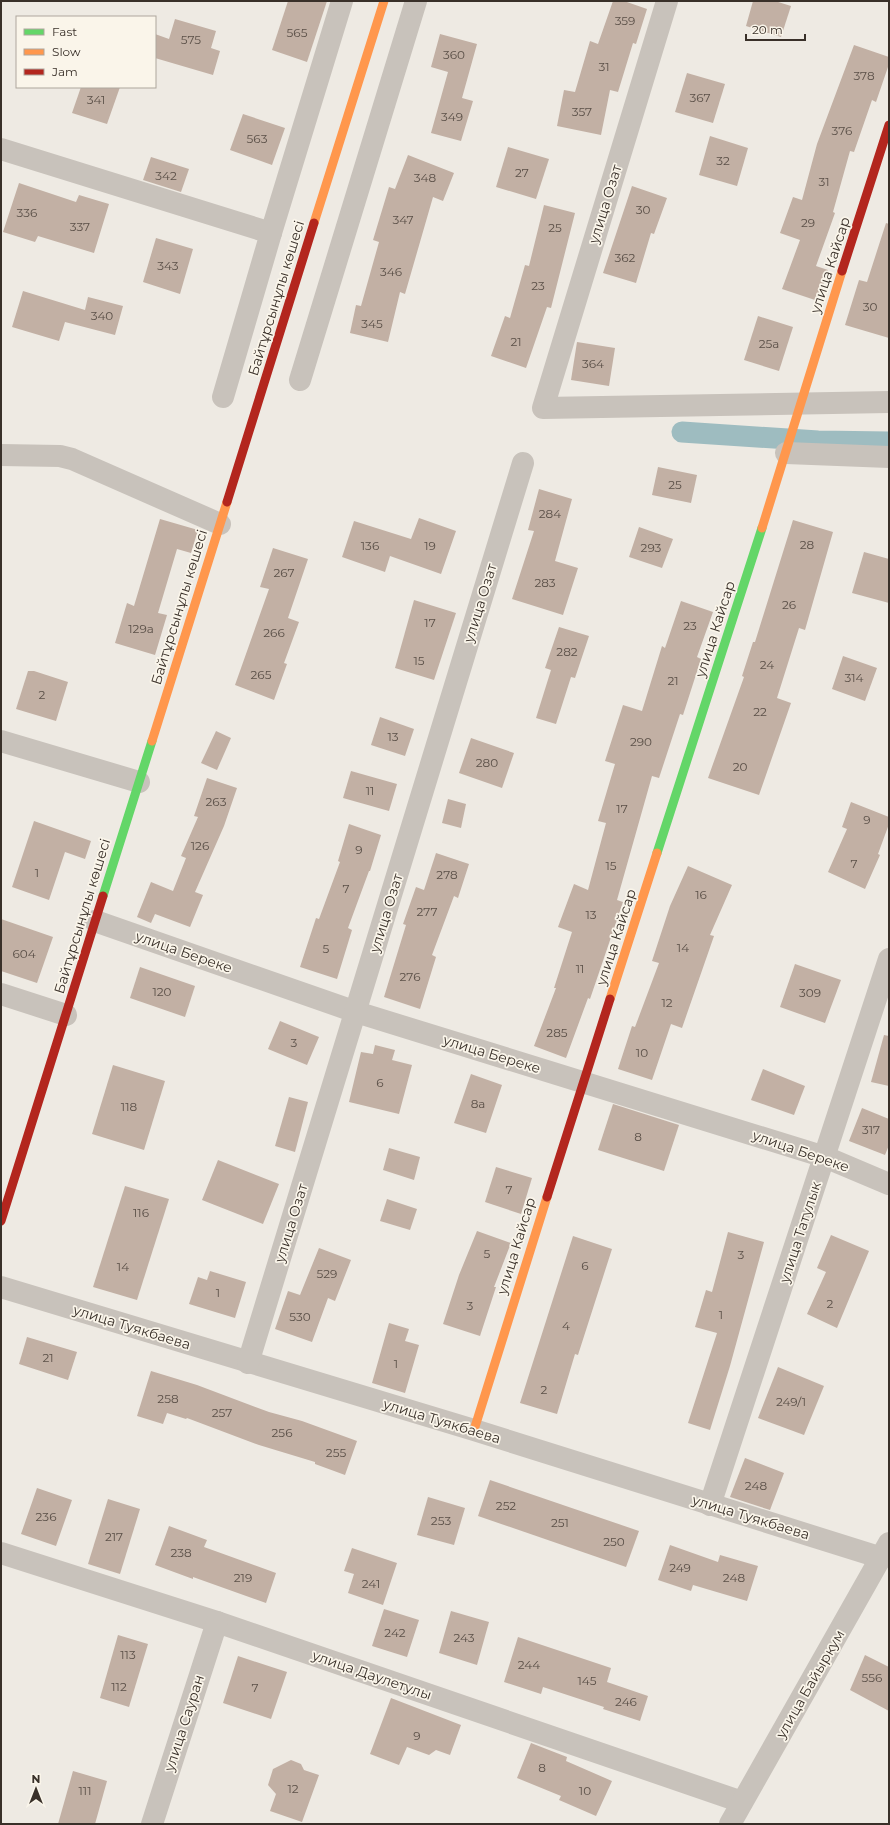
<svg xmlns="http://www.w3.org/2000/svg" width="890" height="1825" font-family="Montserrat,sans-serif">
  <rect width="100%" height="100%" fill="#eeeae3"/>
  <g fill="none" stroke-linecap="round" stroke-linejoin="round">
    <polyline stroke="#9ebcc0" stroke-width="21" points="682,432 818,441 889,442"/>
  </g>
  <g fill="#c2b0a4">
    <polygon points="288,1 327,1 307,62 272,50"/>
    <polygon points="613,1 624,1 647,9 636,44 633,43 618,92 610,90 601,135 557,126 564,90 575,92 590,41 598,44"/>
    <polygon points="753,1 775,1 791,6 781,37 746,26"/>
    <polygon points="175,19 216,31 211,48 220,51 213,75 155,58 155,34 169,39"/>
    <polygon points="440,34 477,44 462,98 473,101 461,141 431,133 448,72 431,67"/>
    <polygon points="854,45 889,57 889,64 876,102 872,100 854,152 850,151 833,212 835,213 816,266 828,270 818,301 782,289 800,240 780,233 793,197 802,200 817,144"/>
    <polygon points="687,73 725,84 713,123 675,112"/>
    <polygon points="81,87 120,87 107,124 72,113"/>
    <polygon points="243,114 285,128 272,165 230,150"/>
    <polygon points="710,136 748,148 737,186 699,175"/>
    <polygon points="508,147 549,159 536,199 496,187"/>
    <polygon points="408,155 454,173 443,201 433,197 405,294 400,292 388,342 350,333 356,305 361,306 379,242 373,240 389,187 395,189"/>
    <polygon points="151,157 189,169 181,192 143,180"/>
    <polygon points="19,183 76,202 79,195 109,204 94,253 38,236 35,242 3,232"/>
    <polygon points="632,186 667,198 654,234 651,233 636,283 603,273"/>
    <polygon points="544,205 575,213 551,308 547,307 526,368 491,356 505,316 510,318 525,265 529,266"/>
    <polygon points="886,223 889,224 889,338 845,325 859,280 867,282"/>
    <polygon points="156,238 193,249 180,294 143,282"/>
    <polygon points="23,291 85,310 88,297 123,306 115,335 65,322 59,341 12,327"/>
    <polygon points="758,316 793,327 779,371 744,360"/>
    <polygon points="577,342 615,348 609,386 571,380"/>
    <polygon points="658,467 697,475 691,503 652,495"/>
    <polygon points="539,489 572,499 555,561 578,568 563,615 512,599 534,531 528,530"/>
    <polygon points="419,518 456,531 441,574 390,556 385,572 342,557 354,521 411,539"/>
    <polygon points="160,519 198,530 191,553 177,549 158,613 167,615 155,655 115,643 127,603 134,606"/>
    <polygon points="793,520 833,532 805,630 799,628 777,698 791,703 759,795 708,778 744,677 742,676 753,642 755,642"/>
    <polygon points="639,527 673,539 662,568 629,557"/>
    <polygon points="273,548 308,559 288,618 299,622 284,663 287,664 274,700 235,685 269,589 260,587"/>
    <polygon points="864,552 889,559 889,603 852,593"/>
    <polygon points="414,600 456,613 434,680 395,668"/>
    <polygon points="681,601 713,612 697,657 701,659 683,715 680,714 659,778 652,776 617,900 623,902 590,999 588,998 566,1058 534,1046 556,988 554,988 572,932 558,927 574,884 588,890 606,823 598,821 615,764 605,761 623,705 642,711 662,646 665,648"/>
    <polygon points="559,627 589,636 575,678 571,677 556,724 536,718 551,670 545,668"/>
    <polygon points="843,656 877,668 865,701 832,689"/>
    <polygon points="28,671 34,671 68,682 56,721 16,709"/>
    <polygon points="380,717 414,729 405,756 371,745"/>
    <polygon points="216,731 231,738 217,770 201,763"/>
    <polygon points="471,738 514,753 502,788 459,773"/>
    <polygon points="351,771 397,784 389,811 343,798"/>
    <polygon points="207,778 237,788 224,826 195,892 203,895 190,927 155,914 151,923 137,917 151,882 173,891 186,858 181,856 198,817 194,816"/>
    <polygon points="448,799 466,804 461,828 442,823"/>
    <polygon points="851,802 889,817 889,824 878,854 880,855 865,889 828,872 847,829 842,827"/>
    <polygon points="34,821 91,841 85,859 65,852 49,900 12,887"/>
    <polygon points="349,824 381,835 370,871 369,871 348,928 352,930 337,979 300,967 316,918 319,919 340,862 338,861"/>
    <polygon points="436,853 469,864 458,898 454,896 432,955 436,957 420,1009 384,997 406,925 403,924 416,887 424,890"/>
    <polygon points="688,866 732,885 710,935 714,936 682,1028 671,1024 652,1080 618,1069 632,1026 635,1027 659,963 652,961 670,906"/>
    <polygon points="1,919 53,937 37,983 1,971"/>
    <polygon points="795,964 841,980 825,1023 780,1007"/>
    <polygon points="140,967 195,986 185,1017 130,998"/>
    <polygon points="280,1021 319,1037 307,1065 268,1049"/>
    <polygon points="884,1035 889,1036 889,1086 871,1082"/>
    <polygon points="375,1045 395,1050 392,1060 412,1065 399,1114 349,1102 361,1052 373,1054"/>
    <polygon points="113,1065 165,1081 144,1150 92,1134"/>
    <polygon points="763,1069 805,1086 794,1115 751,1100"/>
    <polygon points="471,1074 502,1085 486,1133 454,1123"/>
    <polygon points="289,1097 308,1102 295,1152 275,1146"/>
    <polygon points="613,1104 679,1125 664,1171 598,1150"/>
    <polygon points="862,1108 889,1119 889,1145 885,1155 849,1141"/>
    <polygon points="389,1148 420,1157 414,1180 383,1170"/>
    <polygon points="218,1160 279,1184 263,1224 202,1200"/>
    <polygon points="496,1167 532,1178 521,1214 485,1202"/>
    <polygon points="125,1186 169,1199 137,1300 93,1287"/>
    <polygon points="387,1199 417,1209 410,1230 380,1221"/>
    <polygon points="477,1231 511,1243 494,1287 496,1287 480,1336 443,1324 459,1275"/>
    <polygon points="728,1232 764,1242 730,1366 710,1430 688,1423 717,1333 695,1327 706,1290 712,1292"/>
    <polygon points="831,1235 869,1251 837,1328 807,1314 826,1272 817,1268"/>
    <polygon points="573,1236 612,1249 578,1355 575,1354 557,1414 520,1403"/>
    <polygon points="319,1248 351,1260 335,1301 328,1298 312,1342 275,1329 288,1291 300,1295"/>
    <polygon points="210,1271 246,1282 235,1318 189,1304 198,1277 207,1280"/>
    <polygon points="389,1323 409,1329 405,1341 419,1345 405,1393 372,1383"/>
    <polygon points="27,1337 77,1352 68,1380 19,1364"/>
    <polygon points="778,1367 824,1386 804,1435 758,1418"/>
    <polygon points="151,1371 197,1385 269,1412 302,1421 357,1441 345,1475 315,1464 315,1462 259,1445 187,1418 186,1419 167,1413 163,1424 137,1416"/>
    <polygon points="745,1458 784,1473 770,1510 730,1497"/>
    <polygon points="490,1480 639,1531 626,1567 478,1516"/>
    <polygon points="37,1488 72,1500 56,1546 21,1534"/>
    <polygon points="428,1497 465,1508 454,1545 417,1535"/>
    <polygon points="108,1499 140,1509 120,1574 88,1564"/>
    <polygon points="169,1526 207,1540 204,1547 276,1573 266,1603 193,1577 193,1579 155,1565"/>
    <polygon points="670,1545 718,1562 720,1555 758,1566 747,1601 693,1585 691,1591 658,1580"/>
    <polygon points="352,1548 397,1563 383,1605 348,1593 354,1574 344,1571"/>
    <polygon points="384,1609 419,1620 407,1657 372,1646"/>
    <polygon points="451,1611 489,1622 477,1665 439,1653"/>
    <polygon points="118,1635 148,1644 129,1707 100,1698"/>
    <polygon points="518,1637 611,1668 607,1682 648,1696 640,1721 603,1709 604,1707 543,1687 541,1694 504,1682"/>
    <polygon points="865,1655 889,1667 889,1711 850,1690"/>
    <polygon points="238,1656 287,1672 271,1719 223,1703"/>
    <polygon points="391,1698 461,1725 450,1755 436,1750 429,1755 407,1747 399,1765 370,1754"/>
    <polygon points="531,1743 567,1757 566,1761 612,1781 596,1816 559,1800 561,1796 517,1778"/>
    <polygon points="291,1760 301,1764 304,1770 319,1775 302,1822 270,1811 276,1794 268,1785 273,1769"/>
    <polygon points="73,1771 107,1781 95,1824 58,1824"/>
  </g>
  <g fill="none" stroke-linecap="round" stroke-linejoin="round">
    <g stroke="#c8c2bb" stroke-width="22">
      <polyline points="667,1 543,408 889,402"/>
      <polyline points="1,149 271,233"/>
      <polyline points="300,380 416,1"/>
      <polyline points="223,397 271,233 342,1"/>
      <polyline points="786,453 889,457"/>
      <polyline points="1,455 60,456 72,459 220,524"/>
      <polyline points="1,741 139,782"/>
      <polyline points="95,921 356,1012 825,1157 889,1184"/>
      <polyline points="1,994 66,1015"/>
      <polyline points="1,1287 474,1430 882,1558"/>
      <polyline points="248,1363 523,463"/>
      <polyline points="710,1505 889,959"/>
      <polyline points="1,1553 217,1622 742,1802"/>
      <polyline points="152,1824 217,1622"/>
      <polyline points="730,1824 889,1543"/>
    </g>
    <g stroke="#63d668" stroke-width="9">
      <polyline points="657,853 762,528"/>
      <polyline points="103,896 152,741"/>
    </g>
    <g stroke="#ff974d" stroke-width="9">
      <polyline points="314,223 384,1"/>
      <polyline points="762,528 842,271"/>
      <polyline points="152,741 227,502"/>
      <polyline points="610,999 657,853"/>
      <polyline points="474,1430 547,1197"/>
    </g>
    <g stroke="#b3261e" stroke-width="9">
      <polyline points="842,271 889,125"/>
      <polyline points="227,502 314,223"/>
      <polyline points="547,1197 610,999"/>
      <polyline points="1,1221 103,896"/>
    </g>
  </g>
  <g text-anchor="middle" stroke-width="3.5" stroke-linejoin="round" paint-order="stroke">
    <g font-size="12" fill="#5b5048">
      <text x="625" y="25">359</text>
      <text x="297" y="37">565</text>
      <text x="191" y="44">575</text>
      <text x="454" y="59">360</text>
      <text x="604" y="71">31</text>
      <text x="864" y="80">378</text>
      <text x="700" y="102">367</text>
      <text x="96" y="104">341</text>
      <text x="582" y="116">357</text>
      <text x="452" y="121">349</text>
      <text x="842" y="135">376</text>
      <text x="257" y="143">563</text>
      <text x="723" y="165">32</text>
      <text x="522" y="177">27</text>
      <text x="166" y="180">342</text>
      <text x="425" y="182">348</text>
      <text x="824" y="186">31</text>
      <text x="643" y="214">30</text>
      <text x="27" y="217">336</text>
      <text x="403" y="224">347</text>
      <text x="808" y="227">29</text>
      <text x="80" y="231">337</text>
      <text x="555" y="232">25</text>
      <text x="625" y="262">362</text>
      <text x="168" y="270">343</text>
      <text x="391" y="276">346</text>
      <text x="538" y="290">23</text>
      <text x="870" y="311">30</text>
      <text x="102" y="320">340</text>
      <text x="372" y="328">345</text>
      <text x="516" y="346">21</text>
      <text x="769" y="348">25а</text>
      <text x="593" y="368">364</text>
      <text x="675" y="489">25</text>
      <text x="550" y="518">284</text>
      <text x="807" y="549">28</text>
      <text x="370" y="550">136</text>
      <text x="430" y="550">19</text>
      <text x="651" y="552">293</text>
      <text x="284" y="577">267</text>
      <text x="545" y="587">283</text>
      <text x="789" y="609">26</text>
      <text x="430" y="627">17</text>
      <text x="690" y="630">23</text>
      <text x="141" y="633">129а</text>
      <text x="274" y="637">266</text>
      <text x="567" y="656">282</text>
      <text x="419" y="665">15</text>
      <text x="767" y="669">24</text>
      <text x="261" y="679">265</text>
      <text x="854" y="682">314</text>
      <text x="673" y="685">21</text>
      <text x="42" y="699">2</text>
      <text x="760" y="716">22</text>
      <text x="393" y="741">13</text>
      <text x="641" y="746">290</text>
      <text x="487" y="767">280</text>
      <text x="740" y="771">20</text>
      <text x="370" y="795">11</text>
      <text x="216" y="806">263</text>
      <text x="622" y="813">17</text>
      <text x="867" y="824">9</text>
      <text x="200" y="850">126</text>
      <text x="359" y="854">9</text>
      <text x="854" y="868">7</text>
      <text x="611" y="870">15</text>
      <text x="37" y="877">1</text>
      <text x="447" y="879">278</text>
      <text x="346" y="893">7</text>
      <text x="701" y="899">16</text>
      <text x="427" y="916">277</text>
      <text x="591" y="919">13</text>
      <text x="683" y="952">14</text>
      <text x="326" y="953">5</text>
      <text x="24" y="958">604</text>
      <text x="580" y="973">11</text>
      <text x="410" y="981">276</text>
      <text x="162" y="996">120</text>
      <text x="810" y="997">309</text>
      <text x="667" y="1007">12</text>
      <text x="557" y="1037">285</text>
      <text x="294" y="1047">3</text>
      <text x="642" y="1057">10</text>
      <text x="380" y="1087">6</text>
      <text x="478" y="1108">8а</text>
      <text x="129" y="1111">118</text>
      <text x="871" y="1134">317</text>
      <text x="638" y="1141">8</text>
      <text x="509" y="1194">7</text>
      <text x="141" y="1217">116</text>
      <text x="487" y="1258">5</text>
      <text x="741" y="1259">3</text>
      <text x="585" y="1270">6</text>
      <text x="123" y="1271">14</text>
      <text x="327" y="1278">529</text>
      <text x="218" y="1297">1</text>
      <text x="830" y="1308">2</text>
      <text x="470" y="1310">3</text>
      <text x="721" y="1319">1</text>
      <text x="300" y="1321">530</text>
      <text x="566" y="1330">4</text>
      <text x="48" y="1362">21</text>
      <text x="396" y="1368">1</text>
      <text x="544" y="1394">2</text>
      <text x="168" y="1403">258</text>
      <text x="791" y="1406">249/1</text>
      <text x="222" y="1417">257</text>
      <text x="282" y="1437">256</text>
      <text x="336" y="1457">255</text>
      <text x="756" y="1490">248</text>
      <text x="506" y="1510">252</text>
      <text x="46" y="1521">236</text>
      <text x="441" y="1525">253</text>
      <text x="560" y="1527">251</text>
      <text x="114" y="1541">217</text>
      <text x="614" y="1546">250</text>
      <text x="181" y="1557">238</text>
      <text x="680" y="1572">249</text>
      <text x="243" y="1582">219</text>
      <text x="734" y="1582">248</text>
      <text x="371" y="1588">241</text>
      <text x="395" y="1637">242</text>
      <text x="464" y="1642">243</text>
      <text x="128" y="1659">113</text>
      <text x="529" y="1669">244</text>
      <text x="872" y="1682">556</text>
      <text x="587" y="1685">145</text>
      <text x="119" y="1691">112</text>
      <text x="255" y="1692">7</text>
      <text x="626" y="1706">246</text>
      <text x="417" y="1740">9</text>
      <text x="542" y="1772">8</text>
      <text x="293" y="1793">12</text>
      <text x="85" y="1795">111</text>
      <text x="585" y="1795">10</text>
    </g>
    <g font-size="14" fill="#393029" stroke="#faf5ea">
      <text transform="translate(605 204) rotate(-73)" y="5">улица Озат</text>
      <text transform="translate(830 265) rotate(-72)" y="5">улица Кайсар</text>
      <text transform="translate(276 298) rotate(-73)" y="5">Байтұрсынұлы көшесі</text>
      <text transform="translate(480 603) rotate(-73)" y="5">улица Озат</text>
      <text transform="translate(179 607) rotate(-73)" y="5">Байтұрсынұлы көшесі</text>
      <text transform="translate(715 629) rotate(-72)" y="5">улица Кайсар</text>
      <text transform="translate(386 913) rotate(-73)" y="5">улица Озат</text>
      <text transform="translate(82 916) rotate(-73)" y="5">Байтұрсынұлы көшесі</text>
      <text transform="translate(616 937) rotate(-72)" y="5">улица Кайсар</text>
      <text transform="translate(184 952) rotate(19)" y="5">улица Береке</text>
      <text transform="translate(492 1054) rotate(17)" y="5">улица Береке</text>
      <text transform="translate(801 1151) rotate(19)" y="5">улица Береке</text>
      <text transform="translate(291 1223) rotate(-73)" y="5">улица Озат</text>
      <text transform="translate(800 1232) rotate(-72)" y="5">улица Татулык</text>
      <text transform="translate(516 1246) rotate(-73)" y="5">улица Кайсар</text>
      <text transform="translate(132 1327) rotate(17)" y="5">улица Туякбаева</text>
      <text transform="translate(442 1421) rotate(17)" y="5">улица Туякбаева</text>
      <text transform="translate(751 1517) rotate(17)" y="5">улица Туякбаева</text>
      <text transform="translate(372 1675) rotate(19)" y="5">улица Даулетулы</text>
      <text transform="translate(810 1684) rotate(-60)" y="5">улица Байыркум</text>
      <text transform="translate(184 1723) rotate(-72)" y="5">улица Сауран</text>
    </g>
  </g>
  <rect width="890" height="1825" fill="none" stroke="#393029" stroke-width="4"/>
  <rect x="16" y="16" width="140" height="72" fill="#faf5ea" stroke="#ada69d"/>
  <rect x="24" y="29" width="20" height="6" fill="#63d668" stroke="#ada69d"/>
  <text x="52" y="36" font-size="12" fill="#393029">Fast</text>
  <rect x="24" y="49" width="20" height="6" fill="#ff974d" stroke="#ada69d"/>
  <text x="52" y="56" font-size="12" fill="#393029">Slow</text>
  <rect x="24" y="69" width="20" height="6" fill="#b3261e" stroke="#ada69d"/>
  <text x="52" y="76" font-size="12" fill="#393029">Jam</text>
  <g transform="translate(36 1789)" stroke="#faf5ea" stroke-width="3" paint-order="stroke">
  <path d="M0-3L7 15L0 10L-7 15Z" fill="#393029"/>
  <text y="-6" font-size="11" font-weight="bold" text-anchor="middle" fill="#393029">N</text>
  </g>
  <path d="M746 34v6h59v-6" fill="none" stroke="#393029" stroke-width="2"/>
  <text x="752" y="34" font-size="12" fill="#393029" stroke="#faf5ea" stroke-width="3" paint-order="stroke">20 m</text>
</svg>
